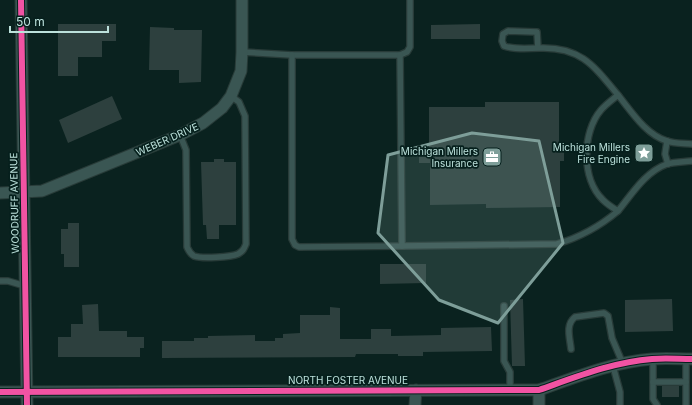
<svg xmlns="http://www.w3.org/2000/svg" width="692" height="405" font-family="Inter,sans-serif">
  <rect width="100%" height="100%" fill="#0a221f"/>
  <g fill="#2d403e">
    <polygon points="58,24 116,24 116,41 102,41 102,57 78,57 78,76 58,76"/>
    <polygon points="480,24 480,39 431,39 431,25"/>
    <polygon points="150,27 174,28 174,30 202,30 201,82 179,83 179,70 149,70"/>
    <polygon points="112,96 122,119 68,143 59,120"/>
    <polygon points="485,102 559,102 559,147 564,147 564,161 560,161 560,207 486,208 486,204 430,205 430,163 419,163 419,149 429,149 429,107 485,107"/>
    <polygon points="214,159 224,159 224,162 236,162 236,225 219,225 219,239 207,239 206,225 203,225 201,162 214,162"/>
    <polygon points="68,223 79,223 79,267 64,267 64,254 61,254 61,229 68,229"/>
    <polygon points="380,264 426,264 426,283 380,284"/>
    <polygon points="523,299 525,366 512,366 510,300"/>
    <polygon points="672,299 673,331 625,332 625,300"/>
    <polygon points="98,304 99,331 127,331 127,337 144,337 144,348 140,348 140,357 58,357 58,337 71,337 71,324 83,324 82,305"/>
    <polygon points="330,307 340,308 340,339 371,339 371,329 391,329 391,336 441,335 441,328 491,327 492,351 423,352 423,356 398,356 398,354 356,354 355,357 162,358 162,341 194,341 194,338 208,338 208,336 255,335 255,341 275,341 275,338 283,338 283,334 300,333 300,315 330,315"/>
    <rect x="662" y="386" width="17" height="11"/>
  </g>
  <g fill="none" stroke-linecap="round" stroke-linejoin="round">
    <defs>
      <g id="lane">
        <path d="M538 48 537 32 508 31 503 34 502 41 504 46C515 50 529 48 541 48 581 47 594 66 618 95"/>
        <polyline points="242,52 292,55 400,55 407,52 410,47 410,0"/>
        <polyline points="292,55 292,239 295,245 299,247 402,246 400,55"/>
        <path d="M180 135 186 150 187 247C189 251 190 254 194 256 202 259 231 257 238 254 243 251 244 249 246 244L245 116 239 102 231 96"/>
        <polyline points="667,141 665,154 668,164"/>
        <path d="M692 144C684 143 675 144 667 141 646 135 631 111 618 95 612 100 606 104 601 110 582 132 581 179 603 200 607 204 613 208 618 211 632 194 645 172 667 164 674 162 684 162 692 161"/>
        <path d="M402 246 557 244C581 237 599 227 618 211"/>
        <polyline points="0,281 8,281 25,286"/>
        <polyline points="504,306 504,361 510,372 510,390"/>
        <path d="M571 349C570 338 565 325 575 317L604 313 608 316 612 338 623 364"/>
        <polyline points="653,359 653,399 657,405"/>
        <polyline points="686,359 686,405"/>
        <polyline points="613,366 620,392 620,405"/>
        <polyline points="653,382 686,382"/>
      </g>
      <g id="street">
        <polyline points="21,0 27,405"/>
        <polyline points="0,193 42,191 180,135 203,123 222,108 231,96 241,71 242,52 242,0"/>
        <polyline points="539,390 539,405"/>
        <path d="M0 392 539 390C576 377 613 362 652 359 665 358 679 359 692 359"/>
        <polyline points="415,405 416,390"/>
      </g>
    </defs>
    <use href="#lane" stroke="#283b38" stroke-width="8"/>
    <use href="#street" stroke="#283b38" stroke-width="13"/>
    <use href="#lane" stroke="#3a5653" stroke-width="5.5"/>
    <use href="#street" stroke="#3a5653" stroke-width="11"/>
    <defs>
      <g id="cycleway">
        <polyline points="21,0 27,405"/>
        <path d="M0 392 539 390C576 377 613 362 652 359 665 358 679 359 692 359"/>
      </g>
    </defs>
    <use href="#cycleway" stroke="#06201d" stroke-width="8"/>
    <use href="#cycleway" stroke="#f153a3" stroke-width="6"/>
  </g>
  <path fill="#7e9e99" fill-opacity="0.2" stroke="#7e9e99" stroke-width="3" stroke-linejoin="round" d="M472 133 539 141 563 243 498 323 439 300 378 233 388 155Z"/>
  <defs>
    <symbol id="sight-square" viewBox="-11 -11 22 22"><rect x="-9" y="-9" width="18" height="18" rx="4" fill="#7e9e99" stroke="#06201d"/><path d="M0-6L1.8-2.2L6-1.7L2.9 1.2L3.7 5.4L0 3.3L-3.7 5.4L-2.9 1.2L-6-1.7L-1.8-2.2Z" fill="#fff"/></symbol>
    <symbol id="office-square" viewBox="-11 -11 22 22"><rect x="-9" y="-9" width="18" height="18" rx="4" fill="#7e9e99" stroke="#06201d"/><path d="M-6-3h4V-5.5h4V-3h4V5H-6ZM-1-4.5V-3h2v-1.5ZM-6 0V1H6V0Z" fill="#fff"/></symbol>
  </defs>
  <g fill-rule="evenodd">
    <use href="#sight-square" x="633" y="142" width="22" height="22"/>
    <use href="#office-square" x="481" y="146" width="22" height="22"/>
  </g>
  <g text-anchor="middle" stroke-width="3.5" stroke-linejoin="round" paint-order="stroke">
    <g font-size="10" fill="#bce1db" stroke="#06201d">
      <text transform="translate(167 139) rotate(-24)" y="4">WEBER DRIVE</text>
      <text transform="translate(14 203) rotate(-91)" y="4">WOODRUFF AVENUE</text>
      <text x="348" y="384">NORTH FOSTER AVENUE</text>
    </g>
    <g font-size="10" fill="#bce1db" stroke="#06201d" text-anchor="end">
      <text x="630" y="151">Michigan Millers<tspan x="630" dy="12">Fire Engine</tspan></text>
      <text x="478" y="155">Michigan Millers<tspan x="478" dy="12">Insurance</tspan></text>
    </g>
  </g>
  <path d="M10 26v6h98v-6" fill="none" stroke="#bce1db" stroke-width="2"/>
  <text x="16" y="26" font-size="12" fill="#bce1db" stroke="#06201d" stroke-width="3" paint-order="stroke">50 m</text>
</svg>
